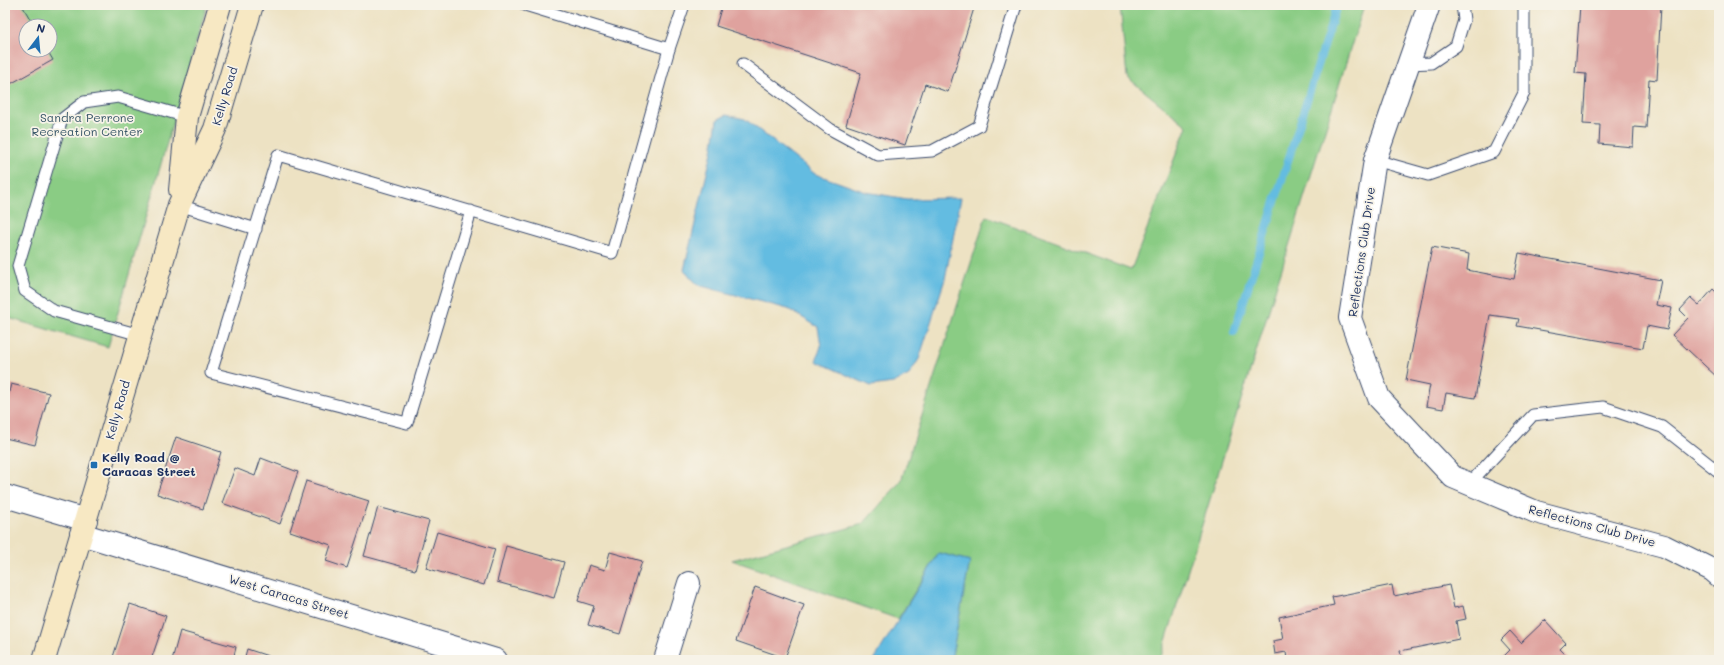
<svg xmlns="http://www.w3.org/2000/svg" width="1724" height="665" font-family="Mali,sans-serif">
  <rect width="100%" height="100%" fill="#f7f3e8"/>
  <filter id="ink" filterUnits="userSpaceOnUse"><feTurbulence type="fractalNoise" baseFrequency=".025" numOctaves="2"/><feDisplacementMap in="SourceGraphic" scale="8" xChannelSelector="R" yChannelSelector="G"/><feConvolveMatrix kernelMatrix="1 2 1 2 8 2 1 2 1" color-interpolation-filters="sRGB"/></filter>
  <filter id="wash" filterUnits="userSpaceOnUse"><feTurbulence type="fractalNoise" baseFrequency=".012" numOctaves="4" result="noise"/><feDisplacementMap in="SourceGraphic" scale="16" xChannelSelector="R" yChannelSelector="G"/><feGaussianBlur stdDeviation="0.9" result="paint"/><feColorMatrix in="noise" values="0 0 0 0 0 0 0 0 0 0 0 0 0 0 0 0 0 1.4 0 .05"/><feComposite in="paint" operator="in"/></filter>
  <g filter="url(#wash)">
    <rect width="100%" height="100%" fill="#ede2c3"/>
    <g fill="#8acc84" stroke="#527e71" fill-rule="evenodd">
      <path d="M5 5H207L108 347 5 317ZM26 26H50V50H26Z"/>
      <polygon points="1120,5 1364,5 1160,660 951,660 970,561 939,553 898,619 732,560 863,524 901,481 986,216 1131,270 1187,126 1127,77"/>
    </g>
    <g fill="#64bce1" stroke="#4076a0">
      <polygon points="726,115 745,119 815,174 866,192 907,199 961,198 945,279 919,359 909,375 893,383 871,386 816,361 821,346 818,327 788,309 698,285 684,270 712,152 717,120"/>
      <polygon points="939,553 970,561 951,660 874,660"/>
    </g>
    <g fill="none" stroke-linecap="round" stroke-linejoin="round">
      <polyline stroke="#64bce1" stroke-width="8" points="1234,332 1337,5"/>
    </g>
    <g id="blocks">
      <g fill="#dfa29e">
        <polygon points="5,5 22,5 34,26 26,26 26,50 47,50 53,60 5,87"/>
        <polygon points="722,5 975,5 948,92 925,84 905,145 846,125 861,73 716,26"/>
        <polygon points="1580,5 1661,5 1657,80 1649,79 1646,128 1634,127 1633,147 1599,144 1600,125 1583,124 1586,74 1575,73"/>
        <polygon points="1432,247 1469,254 1467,270 1514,279 1519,253 1661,280 1656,305 1672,308 1667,330 1647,326 1643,348 1517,326 1519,319 1490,315 1475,398 1446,393 1443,409 1426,406 1430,385 1406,380"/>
        <polygon points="1713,289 1719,295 1719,379 1672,335 1688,318 1680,310 1691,298 1699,305"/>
        <polygon points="11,384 49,393 35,445 5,438 5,408"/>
        <polygon points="176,437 221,452 203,509 157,494"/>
        <polygon points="261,458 298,472 280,524 222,503 235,468 255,476"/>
        <polygon points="306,481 369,501 347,568 326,561 331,545 290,531"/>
        <polygon points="378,507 429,521 415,570 364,556"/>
        <polygon points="437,532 495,549 484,585 426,568"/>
        <polygon points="506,546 564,562 554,598 497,582"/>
        <polygon points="610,552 642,561 620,634 588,625 594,606 578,601 589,565 605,570"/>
        <polygon points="1392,585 1394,596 1449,585 1454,608 1463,606 1466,619 1456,621 1459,639 1400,651 1402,659 1397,660 1287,660 1286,652 1275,654 1273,641 1283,639 1279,617 1334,605 1332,597"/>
        <polygon points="755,587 804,605 785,658 736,641"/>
        <polygon points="130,604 166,616 151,660 112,660"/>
        <polygon points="1545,620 1566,643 1560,649 1571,660 1500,660 1510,650 1501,640 1510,631 1521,643"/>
        <polygon points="180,631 236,647 233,660 172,660"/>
        <polygon points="247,649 280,660 244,660"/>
      </g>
    </g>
  </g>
  <g filter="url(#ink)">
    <use href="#blocks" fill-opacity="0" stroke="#3a4a6d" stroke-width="1"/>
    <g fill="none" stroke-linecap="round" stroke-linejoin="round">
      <defs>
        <g id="lane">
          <polyline points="669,49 684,5"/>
          <polyline points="743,64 830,129 878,155 932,151 979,126 1016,5"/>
          <polyline points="1408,64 1431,63 1456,46 1464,20 1462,5"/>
          <polyline points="1375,160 1428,175 1494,152 1524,93 1524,5"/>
          <polyline points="179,205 256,229"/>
          <polyline points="471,211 407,423 211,373 278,155 612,253 669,49 525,5"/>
          <polyline points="140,335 54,311 25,291 18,266 62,119 84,102 118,97 187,117"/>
          <polyline points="1469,484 1533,415 1603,407 1662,427 1719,472"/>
        </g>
        <g id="street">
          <polyline points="1429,5 1375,160 1350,318 1379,398 1453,477 1536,512 1664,546 1712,570 1719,576"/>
          <polyline points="5,496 86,520"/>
          <polyline points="81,534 496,660"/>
          <polyline points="665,660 689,583"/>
        </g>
        <g id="secondary">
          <polyline points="180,190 187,117 220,5"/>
          <polyline points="44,660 179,205 215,129 252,5"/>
        </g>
      </defs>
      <use href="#lane" stroke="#3a4a6d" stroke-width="13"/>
      <use href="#street" stroke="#3a4a6d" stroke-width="24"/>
      <use href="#secondary" stroke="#3a4a6d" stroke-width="24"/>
      <use href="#lane" stroke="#fff" stroke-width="11"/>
      <use href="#street" stroke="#fff" stroke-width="22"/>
      <use href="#secondary" stroke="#f7e8c3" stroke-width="22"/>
    </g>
  </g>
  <rect fill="#1f6fb2" stroke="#f7f3e8" stroke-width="1.5" x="90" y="461" width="8" height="8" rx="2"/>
  <g text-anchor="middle" stroke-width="3.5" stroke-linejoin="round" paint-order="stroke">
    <g font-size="12" fill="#1b2f5e" stroke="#f7f3e8">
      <text transform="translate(225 96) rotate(-73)" y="4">Kelly Road</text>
      <text transform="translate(1362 252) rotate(-82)" y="4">Reflections Club Drive</text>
      <text transform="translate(118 410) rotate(-74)" y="4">Kelly Road</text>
      <text transform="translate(1592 526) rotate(15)" y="4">Reflections Club Drive</text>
      <text transform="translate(289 597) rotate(17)" y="4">West Caracas Street</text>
    </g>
    <g font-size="12" fill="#375668" stroke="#f7f3e8">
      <text x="87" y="122">Sandra Perrone<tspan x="87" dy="14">Recreation Center</tspan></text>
    </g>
    <g font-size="12" font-weight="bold" fill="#1b2f5e" stroke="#f7f3e8" text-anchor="start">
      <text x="102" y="462">Kelly Road @<tspan x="102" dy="14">Caracas Street</tspan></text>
    </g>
  </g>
  <rect width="1724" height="665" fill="none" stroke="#f7f3e8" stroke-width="20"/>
  <g transform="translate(38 38) rotate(16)"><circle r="19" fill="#f7f3e8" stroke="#9fa5b1"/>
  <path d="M0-3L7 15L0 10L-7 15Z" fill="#1f6fb2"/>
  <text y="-6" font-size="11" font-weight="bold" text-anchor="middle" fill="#1b2f5e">N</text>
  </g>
</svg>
